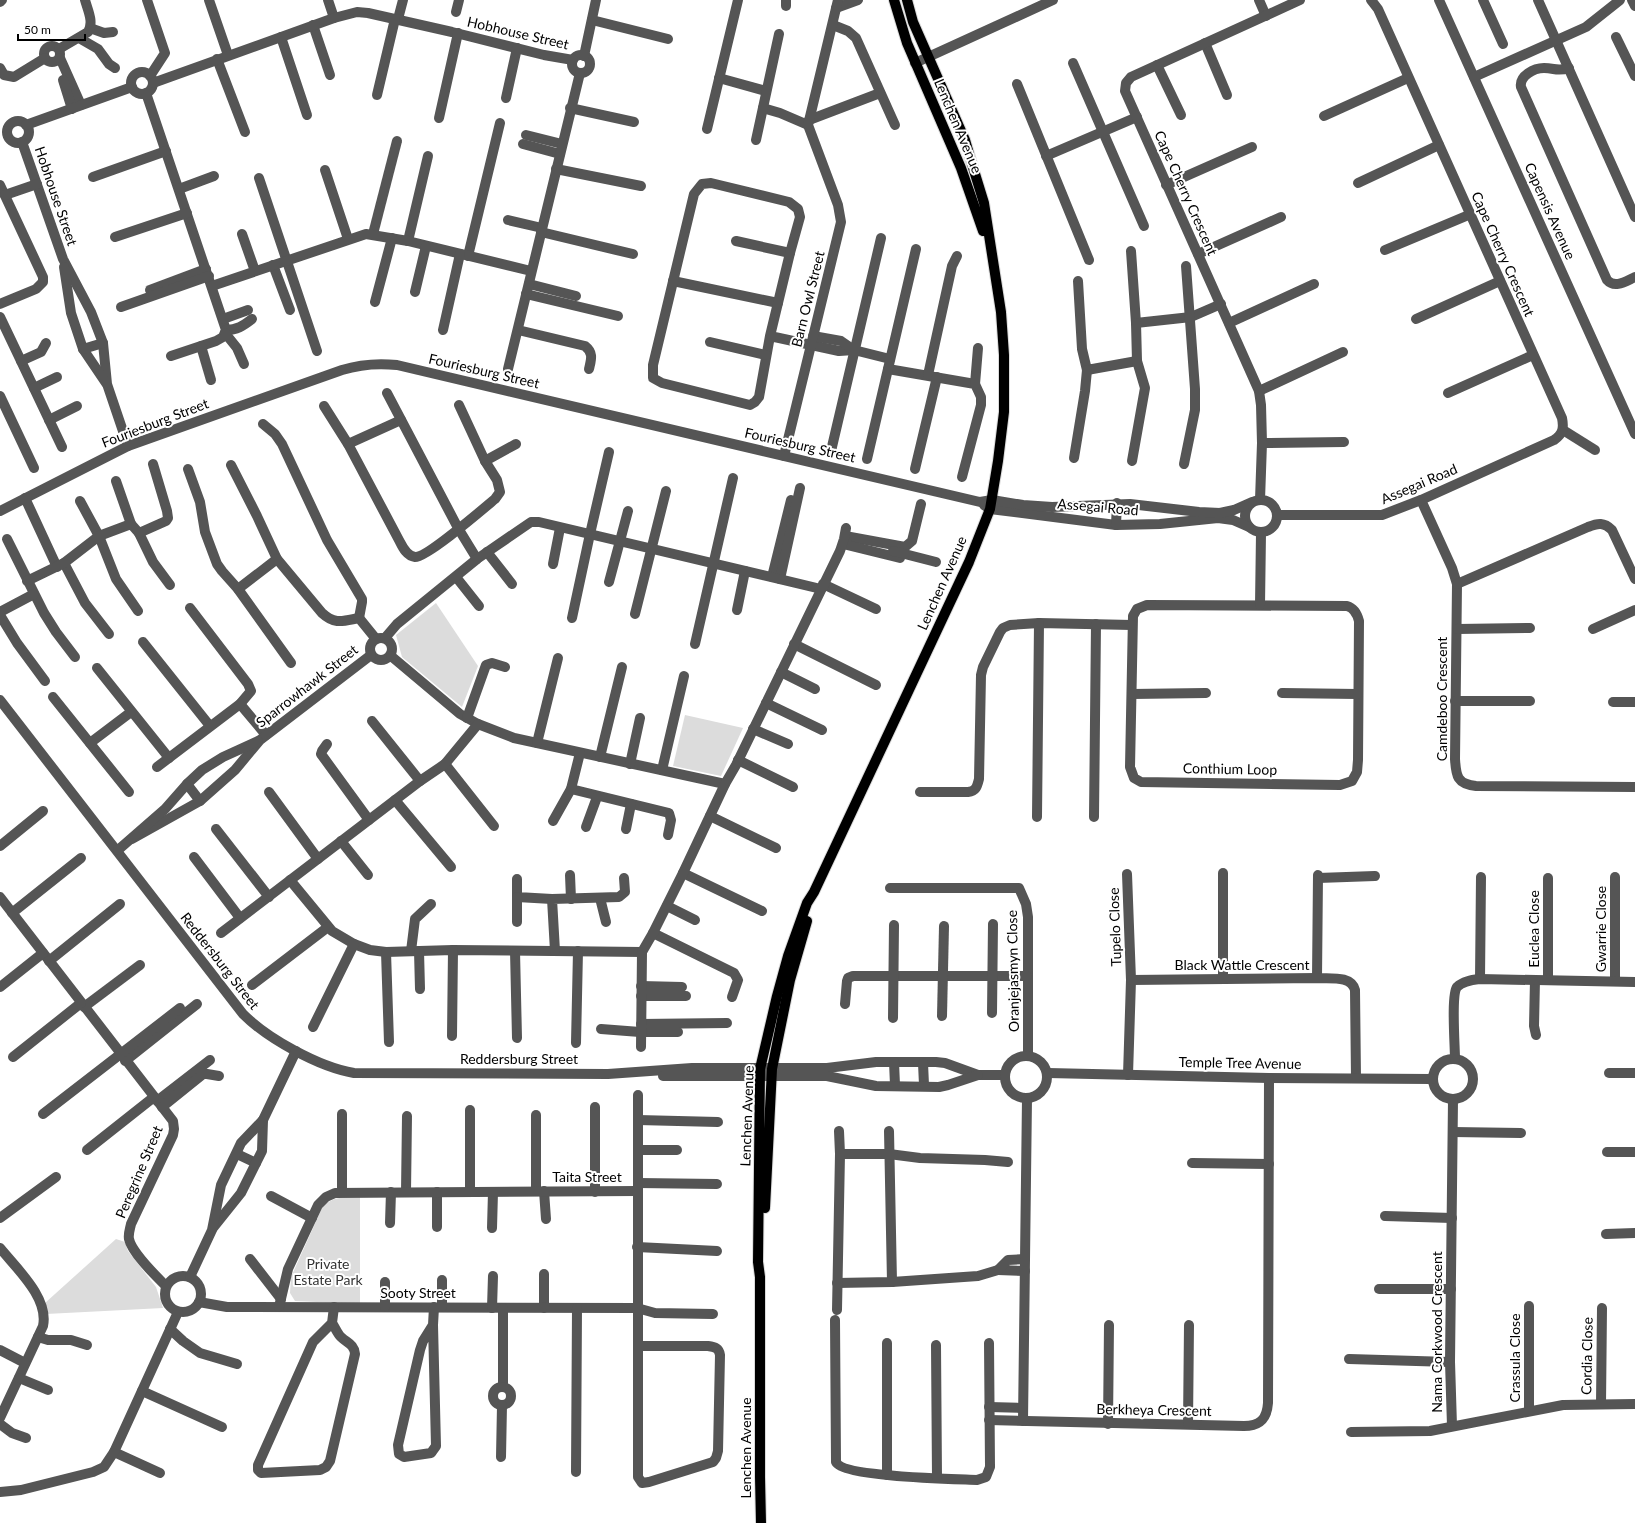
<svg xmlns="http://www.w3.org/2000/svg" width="1635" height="1523" font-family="Lato,sans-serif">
  <rect width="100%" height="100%" fill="#fff"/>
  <g fill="#dcdcdc">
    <polygon points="436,603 478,666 462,707 402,657 396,635"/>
    <polygon points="685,715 743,728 721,776 673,766"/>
    <path d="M360 1197V1304L295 1301 290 1293 291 1277 322 1208C332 1195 346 1198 360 1197Z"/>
    <polygon points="116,1239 125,1242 128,1251 156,1287 163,1308 46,1314 45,1303"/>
  </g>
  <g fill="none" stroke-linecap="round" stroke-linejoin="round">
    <defs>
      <g id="major">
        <polyline points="894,0 907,43 961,168 983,231"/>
        <polyline points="765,1208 772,1069 790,980 807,921"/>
        <polyline points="761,1523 760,1477 760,1277 758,1262 760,1069 777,996 788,956 807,903 814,892 969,562 990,509 998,461 1004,412 1004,355 1001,312 984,203 972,164 965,140 913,22 907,0"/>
      </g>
    </defs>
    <use href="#major" stroke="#dbdbdb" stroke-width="12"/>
    <g stroke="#555" stroke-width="10">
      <polyline points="147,0 165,53 150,76"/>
      <polyline points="209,0 228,55"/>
      <polyline points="328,0 334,18"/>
      <polyline points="1259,0 1266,16"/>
      <polyline points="1439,0 1635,434"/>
      <polyline points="1483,0 1503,44"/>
      <polyline points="1538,0 1635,217"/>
      <polyline points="1632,0 1635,6"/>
      <polyline points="0,2 2,0"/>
      <polyline points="786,6 786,0"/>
      <polyline points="836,8 858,0"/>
      <polyline points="456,12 459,0"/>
      <polyline points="398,19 403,0"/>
      <polyline points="592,20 668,39"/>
      <polyline points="313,25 330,75"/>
      <polyline points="833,25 848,31 856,38 895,125"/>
      <polyline points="90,28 104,33 113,32"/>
      <polyline points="281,37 307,115"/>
      <polyline points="1616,37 1635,76"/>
      <polyline points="79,38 98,49 109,64 115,68"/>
      <polyline points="1205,43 1227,95"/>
      <circle cx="52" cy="54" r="8"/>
      <path d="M59 49 88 32C94 22 88 11 85 0"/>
      <circle cx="581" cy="64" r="9"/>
      <polyline points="584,56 596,0"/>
      <polyline points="60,58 81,105"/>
      <polyline points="217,59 245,132"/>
      <polyline points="915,63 1053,0"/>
      <polyline points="1073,63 1144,226"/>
      <polyline points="1157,65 1181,115"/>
      <polyline points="0,68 4,75 14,77 45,58"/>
      <path d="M1569 68C1557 72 1555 68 1544 68 1534 68 1519 76 1521 87L1607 280C1615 289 1626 281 1635 277"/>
      <circle cx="142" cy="83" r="11"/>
      <polyline points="1474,77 1586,27 1620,0"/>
      <polyline points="719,78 766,91"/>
      <polyline points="63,80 72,109"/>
      <polyline points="153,83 334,18 357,12 368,13 452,32 544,55 573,60"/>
      <polyline points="1017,84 1089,260"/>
      <polyline points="146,93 226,330 223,337 216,341 171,356"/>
      <polyline points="377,95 395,19"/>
      <polyline points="506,98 517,48"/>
      <polyline points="570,108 634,122"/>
      <polyline points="763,108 780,113 808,125"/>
      <polyline points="1324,116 1408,78"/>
      <polyline points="439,118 458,33"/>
      <polyline points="809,120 880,93"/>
      <circle cx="18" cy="132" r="11"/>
      <polyline points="26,125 132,87"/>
      <polyline points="707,129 738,0"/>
      <polyline points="526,135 562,144"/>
      <polyline points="756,140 779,34"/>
      <polyline points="22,142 63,259 91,312 103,343 107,384 128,446"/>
      <polyline points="523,144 560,154"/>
      <polyline points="1046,156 1137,117"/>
      <polyline points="556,169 641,186"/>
      <polyline points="325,170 348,239"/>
      <polyline points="93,177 166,151"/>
      <polyline points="259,178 317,351"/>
      <polyline points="1358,183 1439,145"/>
      <polyline points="0,185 43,277 43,282 36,289 0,304"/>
      <polyline points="1166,185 1252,147"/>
      <polyline points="179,189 214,176"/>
      <polyline points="5,195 37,184"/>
      <polyline points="508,220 542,228"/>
      <polyline points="541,232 633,254"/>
      <polyline points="242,234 255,271"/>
      <polyline points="373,234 397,141"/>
      <polyline points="115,237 187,213"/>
      <polyline points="408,241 428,156"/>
      <polyline points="736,241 790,253"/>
      <polyline points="1385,250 1471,214"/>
      <polyline points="1131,251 1136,323 1191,317 1221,304"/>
      <polyline points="1198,254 1281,217"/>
      <polyline points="468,256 500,123"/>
      <polyline points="273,265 290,310"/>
      <polyline points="64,267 71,313 83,349 106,383"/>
      <polyline points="673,281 778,303"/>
      <polyline points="1078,281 1082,349 1087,370 1137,361"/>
      <polyline points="529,284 576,296"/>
      <polyline points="212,286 366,234 408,241 531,271"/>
      <polyline points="150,290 206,269"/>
      <polyline points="415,292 426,246"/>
      <polyline points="526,294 618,316"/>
      <polyline points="375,302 392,238"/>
      <polyline points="121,307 209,276"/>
      <polyline points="0,317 62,447"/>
      <polyline points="223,319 248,310"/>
      <polyline points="1416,319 1500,281"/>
      <polyline points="1229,323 1314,284"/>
      <path d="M226 330C237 330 243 326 252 319"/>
      <polyline points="443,330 460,254"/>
      <path d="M518 330 585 346C594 353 591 360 589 369"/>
      <polyline points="225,333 237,348 244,364"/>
      <polyline points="770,336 759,397 755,402 750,405 662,383 653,378 653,365 694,194 702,184 711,183 789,202 798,209 800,217 790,253 770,336 839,351 854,350 890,359"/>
      <polyline points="813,336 841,341 854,350"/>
      <polyline points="710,342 766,355"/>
      <polyline points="201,346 211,380"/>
      <polyline points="83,349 103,343"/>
      <polyline points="21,361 41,352 46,343"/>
      <polyline points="508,369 580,73"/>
      <polyline points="888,369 975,384 981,397 981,405 962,477"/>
      <polyline points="928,375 952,266 957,256"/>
      <polyline points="975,384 978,348"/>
      <polyline points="34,388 57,377"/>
      <polyline points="1259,391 1343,352"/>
      <polyline points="387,393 458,528 477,559"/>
      <polyline points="1448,393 1533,355"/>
      <polyline points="0,396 34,468"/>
      <path d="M324 406 348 444 400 542C403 548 407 556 415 557 426 558 483 509 495 499L500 492 497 480 485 461 459 405"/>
      <polyline points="49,420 77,406"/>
      <polyline points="263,424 275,434 282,444 327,540 362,599 362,602 359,618"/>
      <polyline points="1563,430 1595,450"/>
      <polyline points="1262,443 1344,442"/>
      <polyline points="348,444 401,420"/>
      <polyline points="831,451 881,238"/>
      <polyline points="784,456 841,222 838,205 808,125 838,0"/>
      <polyline points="1074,458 1085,391 1087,370"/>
      <polyline points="867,459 916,249"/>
      <polyline points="485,461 516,444"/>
      <polyline points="1132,461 1145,388 1137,361 1136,323"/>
      <polyline points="1184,464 1195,410 1195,389 1186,266"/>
      <path d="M231 465 257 516 277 559 322 613C335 625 343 621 359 618L376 639"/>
      <polyline points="188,469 200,502 205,532 217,564 222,571 238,589 291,663"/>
      <polyline points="915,469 937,377"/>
      <polyline points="116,481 131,524"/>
      <polyline points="25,498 57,567"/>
      <circle cx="1261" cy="516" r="16"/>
      <polyline points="1260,500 1262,443 1261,405 1259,391 1125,91 1126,83 1131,77 1300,0"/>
      <path d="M1421 500 1452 568 1457 584 1455 759C1456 776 1457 784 1476 786L1635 787"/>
      <polyline points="80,501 99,536 116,579 138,611"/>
      <polyline points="984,505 990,509 1116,525 1160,524 1218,518 1233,520 1249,527"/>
      <path d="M0 511 128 446 342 370C361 364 378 363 397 365L980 502 992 500 1023 505 1052 507 1130 504 1199 512 1220 513 1234 510 1252 502"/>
      <path d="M1278 515H1382L1421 500 1554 440C1563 434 1564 428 1562 418L1378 9 1371 0"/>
      <polyline points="1116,525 1117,503"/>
      <polyline points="139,533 153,562 170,585"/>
      <polyline points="845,536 905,547 912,541 921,504"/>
      <polyline points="7,539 44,613 56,632 75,657"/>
      <polyline points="843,544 900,558"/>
      <polyline points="893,551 936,562"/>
      <polyline points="487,552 512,584"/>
      <polyline points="64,563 85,603 109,634"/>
      <polyline points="553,564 560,528"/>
      <polyline points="456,577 479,606"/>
      <polyline points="772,577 791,500"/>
      <polyline points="780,579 800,488"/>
      <polyline points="27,581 64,563 99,536 131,524 139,533 166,521 168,518 167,511 153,464"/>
      <polyline points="609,582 628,511"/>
      <polyline points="823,584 876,609"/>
      <path d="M1457 584 1588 527C1598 523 1604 522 1612 530L1635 579"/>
      <polyline points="238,589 277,559"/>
      <path d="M1147 605 1347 606C1354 608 1357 613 1359 621L1358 760 1357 772 1352 781 1340 785 1141 782 1134 778 1130 767 1133 616 1137 609Z"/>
      <polyline points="1260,605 1261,533"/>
      <polyline points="737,610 745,571"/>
      <polyline points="0,612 34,594"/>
      <polyline points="635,614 666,491"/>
      <polyline points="0,615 17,643 45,681"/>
      <polyline points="572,618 590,534 609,452"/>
      <polyline points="1457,629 1530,628"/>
      <polyline points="1593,629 1635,610"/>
      <circle cx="381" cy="649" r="11"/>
      <polyline points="385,638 397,624 477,559 531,522 539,522 821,589"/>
      <polyline points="143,642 210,726"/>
      <polyline points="695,644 733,478"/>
      <polyline points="794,644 876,685"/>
      <polyline points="391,656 460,714 478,724 514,738 725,784"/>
      <polyline points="97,668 169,758"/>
      <polyline points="781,672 815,689"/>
      <polyline points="1282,693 1357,694"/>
      <polyline points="1132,694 1206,693"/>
      <polyline points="53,697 129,792"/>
      <path d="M0 700 243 1014C268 1039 319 1067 354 1073L608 1074 692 1068H827L876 1062H936L945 1063 978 1075H1005"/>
      <polyline points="1455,701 1530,701"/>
      <polyline points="1613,702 1635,702"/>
      <polyline points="766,703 822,730"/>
      <polyline points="240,704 266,735"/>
      <polyline points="467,718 486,665 492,663 505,667"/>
      <polyline points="372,721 420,781"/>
      <polyline points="753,729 788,744"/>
      <polyline points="90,743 131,712"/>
      <polyline points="537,743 558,658"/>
      <polyline points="327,744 322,751 321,754 369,820"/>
      <polyline points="600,757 622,667"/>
      <polyline points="738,760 793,787"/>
      <polyline points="445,764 494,826"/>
      <polyline points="630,764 640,718"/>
      <polyline points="157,767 240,704 251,691 248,684 190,608"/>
      <polyline points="662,770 684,676"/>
      <polyline points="187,784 200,801"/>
      <polyline points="571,789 669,813 671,820 668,835"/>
      <polyline points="269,792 318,859"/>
      <path d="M920 792H968C976 791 977 787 979 779L981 675 983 667 1000 632 1003 628 1010 625 1039 623 1132 625"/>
      <polyline points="395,800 451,867"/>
      <polyline points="710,816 776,848"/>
      <polyline points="1037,817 1039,623"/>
      <polyline points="1094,817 1096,624"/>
      <polyline points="553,821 571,789 580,753"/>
      <polyline points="586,827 597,797"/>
      <polyline points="216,829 269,897"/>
      <polyline points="626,829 631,804"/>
      <polyline points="132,839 200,801 235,770 260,740 371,655"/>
      <polyline points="341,841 368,875"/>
      <polyline points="0,846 43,811"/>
      <polyline points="118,850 165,809 187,784 202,770 223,757 258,741"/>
      <polyline points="194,857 240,918"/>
      <polyline points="683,873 762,911"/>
      <polyline points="1127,874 1131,980 1128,1075"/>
      <polyline points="570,875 571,899"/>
      <polyline points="1318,878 1375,876"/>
      <polyline points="1548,878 1548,980"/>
      <polyline points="517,879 517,897 552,899"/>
      <polyline points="290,880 332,931 354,944 370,950 386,952 453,950 642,952"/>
      <polyline points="890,888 1019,888 1026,904 1028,917 1028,1055"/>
      <path d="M0 897 173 1121 174 1129 173 1135 131 1224C130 1229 128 1234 129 1239 132 1253 156 1276 166 1286"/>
      <polyline points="600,898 606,922"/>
      <polyline points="667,906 695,920"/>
      <polyline points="12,913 81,858"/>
      <polyline points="517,922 517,897"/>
      <polyline points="221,933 420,781 445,764 478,724"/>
      <polyline points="653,933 734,973 738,980 732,997"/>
      <polyline points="411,951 415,919 431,904"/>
      <polyline points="419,951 420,989"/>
      <polyline points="515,951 517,1038"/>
      <polyline points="555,951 552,899 619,897 625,892 624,878"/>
      <polyline points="386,952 389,1042"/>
      <polyline points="49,961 120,904"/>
      <polyline points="1317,978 1318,875"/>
      <polyline points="1223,979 1223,873"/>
      <polyline points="1480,979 1481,877"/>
      <path d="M1131 980 1317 978C1330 979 1351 975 1355 990L1356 1078"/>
      <polyline points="1535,980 1534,1026 1536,1035"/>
      <polyline points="1615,981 1615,877"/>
      <polyline points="252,985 328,927"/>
      <polyline points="641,986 682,987"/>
      <polyline points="0,987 43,953"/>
      <polyline points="641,996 686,996"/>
      <polyline points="845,1004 847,981 848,978 853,976 1027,976"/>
      <polyline points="84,1007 140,965"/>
      <polyline points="992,1013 993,924"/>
      <polyline points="942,1016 944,926"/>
      <polyline points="893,1018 894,925"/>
      <polyline points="641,1024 727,1023"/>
      <polyline points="313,1027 354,944"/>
      <polyline points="601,1029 640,1032 678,1032"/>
      <polyline points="452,1036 453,950"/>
      <polyline points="576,1043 578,951"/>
      <polyline points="641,1047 642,952 653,933 683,873 725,784 736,765 840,551 844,539 846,528"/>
      <circle cx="1026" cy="1077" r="21"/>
      <polyline points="13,1057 81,1003"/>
      <circle cx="1453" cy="1079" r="20"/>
      <path d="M1455 1059C1455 1046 1451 995 1457 987 1463 981 1472 980 1480 979L1635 982"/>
      <polyline points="125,1061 197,1004"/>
      <polyline points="894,1062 895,1085"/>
      <polyline points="923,1063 924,1085"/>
      <polyline points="1048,1073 1269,1078 1432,1079"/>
      <polyline points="1609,1073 1635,1073"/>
      <polyline points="663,1076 827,1076 876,1086 939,1087 948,1085 978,1075"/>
      <polyline points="157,1101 210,1060"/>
      <polyline points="162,1107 203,1074 207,1074 219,1076"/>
      <polyline points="595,1107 595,1192"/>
      <polyline points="43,1114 180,1008"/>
      <polyline points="342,1114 342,1192"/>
      <polyline points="638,1120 718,1122"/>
      <polyline points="889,1131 892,1282"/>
      <polyline points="1453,1132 1521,1133"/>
      <polyline points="87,1150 154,1097"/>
      <polyline points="638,1150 677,1150"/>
      <polyline points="1607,1152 1635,1152"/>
      <polyline points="237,1154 256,1163"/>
      <polyline points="840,1154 889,1154 920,1158 985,1160 1008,1162"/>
      <polyline points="1192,1163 1269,1164"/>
      <polyline points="638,1183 717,1184"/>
      <polyline points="536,1191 536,1115"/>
      <polyline points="544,1191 546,1219"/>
      <polyline points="406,1192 407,1116"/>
      <polyline points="470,1192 470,1110"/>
      <polyline points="271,1196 312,1218"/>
      <polyline points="1385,1216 1452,1218"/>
      <polyline points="0,1218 56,1177"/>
      <polyline points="390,1223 391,1192"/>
      <polyline points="437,1227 437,1192"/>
      <polyline points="213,1228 241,1193 262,1151 263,1120"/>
      <polyline points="492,1228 493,1192"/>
      <polyline points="1606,1234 1635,1233"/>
      <polyline points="637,1247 717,1251"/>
      <path d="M0 1248C17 1269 49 1298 43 1326L0 1418"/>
      <polyline points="250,1259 281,1299"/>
      <polyline points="998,1270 1025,1271"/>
      <polyline points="544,1274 544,1308"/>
      <circle cx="183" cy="1294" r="18"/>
      <polyline points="190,1277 212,1230 221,1185 241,1143 263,1120 296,1051"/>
      <polyline points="837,1283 892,1282 978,1276 998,1270 1008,1260 1025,1259"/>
      <polyline points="1379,1289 1451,1289"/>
      <polyline points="199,1302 227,1307 637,1308 655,1313 713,1314"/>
      <polyline points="279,1307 288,1269 318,1205 326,1197 335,1193 638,1191"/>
      <polyline points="385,1307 385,1282"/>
      <polyline points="442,1307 442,1280"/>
      <polyline points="492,1308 493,1276"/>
      <polyline points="837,1310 840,1154 839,1131"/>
      <path d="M835 1320 836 1462C843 1477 957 1479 977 1480L986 1477 990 1467 989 1343"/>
      <path d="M332 1323C335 1327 337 1333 341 1337 347 1343 354 1344 355 1354L330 1461 326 1467 320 1470 261 1473 258 1470V1465L313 1342 332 1323 334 1307"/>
      <polyline points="433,1325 423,1341 420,1350 398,1445 399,1454 404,1457 431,1453 436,1446 433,1325 434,1307"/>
      <polyline points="170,1329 183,1341 200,1353 237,1364"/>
      <polyline points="38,1337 48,1340 71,1340 87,1345"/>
      <polyline points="887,1343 887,1475"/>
      <polyline points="936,1345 937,1478"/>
      <path d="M638 1346H708C715 1347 719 1348 720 1355L718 1451 716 1458 713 1462 649 1482 642 1483 638 1477V1095"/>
      <polyline points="0,1350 25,1363"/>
      <polyline points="1349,1359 1450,1362"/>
      <polyline points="19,1378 48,1390"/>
      <polyline points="503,1386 503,1308"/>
      <circle cx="502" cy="1396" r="9"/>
      <polyline points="142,1391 222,1427"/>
      <polyline points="1601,1404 1602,1308"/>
      <polyline points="989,1407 1023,1408"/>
      <polyline points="1529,1411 1529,1306"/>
      <path d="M989 1420 1244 1426C1260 1426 1267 1419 1268 1403L1269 1078"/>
      <polyline points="1023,1421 1027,1098"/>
      <polyline points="0,1424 12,1433 26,1438"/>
      <polyline points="1108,1424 1109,1325"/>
      <polyline points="1188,1424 1189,1325"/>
      <polyline points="1452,1426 1450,1362 1453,1100"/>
      <polyline points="1351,1432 1430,1431 1563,1405 1635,1404"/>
      <polyline points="114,1452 160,1473"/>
      <polyline points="501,1457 502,1405"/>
      <polyline points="576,1472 577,1308"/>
      <polyline points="0,1492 21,1490 93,1472 104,1467 114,1452 178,1312"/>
    </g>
    <use href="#major" stroke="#000" stroke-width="10"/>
  </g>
  <g text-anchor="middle" stroke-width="4" stroke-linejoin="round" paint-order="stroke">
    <g font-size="14" fill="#000" stroke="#fff">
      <text transform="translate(518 33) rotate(13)" y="5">Hobhouse Street</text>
      <text transform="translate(958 126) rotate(67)" y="5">Lenchen Avenue</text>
      <text transform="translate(1186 193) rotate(66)" y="5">Cape Cherry Crescent</text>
      <text transform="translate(56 196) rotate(71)" y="5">Hobhouse Street</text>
      <text transform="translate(1550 211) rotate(66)" y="5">Capensis Avenue</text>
      <text transform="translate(1503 254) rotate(66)" y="5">Cape Cherry Crescent</text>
      <text transform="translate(808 299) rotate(-76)" y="5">Barn Owl Street</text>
      <text transform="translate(484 371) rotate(13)" y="5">Fouriesburg Street</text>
      <text transform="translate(155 423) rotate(-21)" y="5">Fouriesburg Street</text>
      <text transform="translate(800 445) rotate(13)" y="5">Fouriesburg Street</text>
      <text transform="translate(1419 484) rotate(-23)" y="5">Assegai Road</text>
      <text transform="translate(1098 507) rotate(5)" y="5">Assegai Road</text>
      <text transform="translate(942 583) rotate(-66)" y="5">Lenchen Avenue</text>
      <text transform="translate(307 686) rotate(-38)" y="5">Sparrowhawk Street</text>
      <text transform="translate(1442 699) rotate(-90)" y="5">Camdeboo Crescent</text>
      <text transform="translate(1230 769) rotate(1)" y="5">Conthium Loop</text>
      <text transform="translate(1115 927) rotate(-92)" y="5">Tupelo Close</text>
      <text transform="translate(1534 929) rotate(-90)" y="5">Euclea Close</text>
      <text transform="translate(1601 929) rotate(-90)" y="5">Gwarrie Close</text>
      <text transform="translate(220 961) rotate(52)" y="5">Reddersburg Street</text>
      <text x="1242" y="970">Black Wattle Crescent</text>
      <text transform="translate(1013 971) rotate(-91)" y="5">Oranjejasmyn Close</text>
      <text x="519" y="1064">Reddersburg Street</text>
      <text transform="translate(1240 1063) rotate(1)" y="5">Temple Tree Avenue</text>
      <text transform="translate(747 1116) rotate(-88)" y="5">Lenchen Avenue</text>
      <text transform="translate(139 1172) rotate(-67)" y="5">Peregrine Street</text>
      <text x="587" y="1182">Taita Street</text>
      <text x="418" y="1298">Sooty Street</text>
      <text transform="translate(1437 1332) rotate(-90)" y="5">Nama Corkwood Crescent</text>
      <text transform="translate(1587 1356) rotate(-89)" y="5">Cordia Close</text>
      <text transform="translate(1515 1358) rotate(-90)" y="5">Crassula Close</text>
      <text transform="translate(1154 1410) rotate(1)" y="5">Berkheya Crescent</text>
      <text transform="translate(746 1448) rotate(-90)" y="5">Lenchen Avenue</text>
    </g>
    <g font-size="14" fill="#333" stroke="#fff">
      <text x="328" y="1269">Private<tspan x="328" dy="16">Estate Park</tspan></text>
    </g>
  </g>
  <path d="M18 34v6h67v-6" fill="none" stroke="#000000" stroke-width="2"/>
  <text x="24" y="34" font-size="12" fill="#000000" stroke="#ffffff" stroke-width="3" paint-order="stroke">50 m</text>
</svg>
